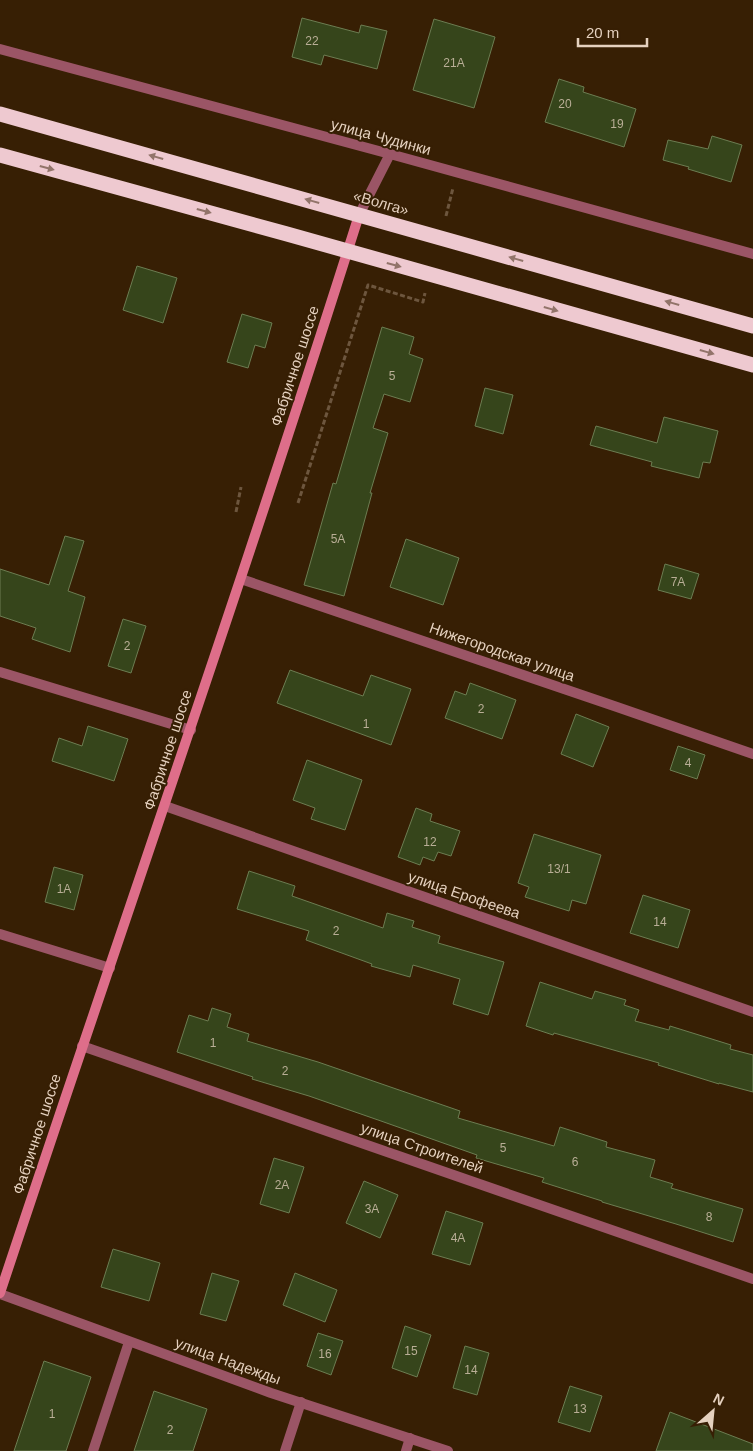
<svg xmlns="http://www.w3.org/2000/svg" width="753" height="1451" font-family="Arial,sans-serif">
  <rect width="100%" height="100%" fill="#371f04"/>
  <g fill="#36451b" stroke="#6c7d52">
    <polygon points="302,18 359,33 361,25 387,31 377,69 324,55 321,65 292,57"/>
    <polygon points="434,19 495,37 474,108 413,90"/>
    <polygon points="559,79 584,87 583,92 636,109 624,147 545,122"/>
    <polygon points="712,136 742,145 731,182 688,169 689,167 663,160 668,140 708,149"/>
    <polygon points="137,266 177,278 163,323 123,310"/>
    <polygon points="242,314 272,323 265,348 255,345 248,368 227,362"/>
    <polygon points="382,327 414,337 409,354 423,359 410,402 384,394 373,428 388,433 370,493 372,493 344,596 304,585 333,483 336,484"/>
    <polygon points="485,388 513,395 503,434 475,426"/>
    <polygon points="664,417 718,431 710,463 703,462 699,478 651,466 652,462 590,445 596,426 657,443"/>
    <polygon points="65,536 84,541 68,591 85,597 70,652 32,639 36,628 0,616 0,569 49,585"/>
    <polygon points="406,539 459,558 443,605 390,587"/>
    <polygon points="665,564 699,574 691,599 658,590"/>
    <polygon points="123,619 146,626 131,673 108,666"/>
    <polygon points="290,670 363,696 371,675 411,689 391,745 277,703"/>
    <polygon points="470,683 516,700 502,739 445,718 455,691 466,695"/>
    <polygon points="576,714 609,727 593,767 561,754"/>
    <polygon points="88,726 128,739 114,781 52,761 59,738 82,746"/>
    <polygon points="678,746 705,755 697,779 670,770"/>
    <polygon points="307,760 362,780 345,830 311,819 315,808 293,800"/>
    <polygon points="416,808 432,814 430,821 460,831 451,856 438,852 434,861 423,857 420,865 398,857"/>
    <polygon points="534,834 601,855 586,904 572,900 569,911 525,897 529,887 518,883"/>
    <polygon points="54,867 83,875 74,910 45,902"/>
    <polygon points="249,871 295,886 292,896 383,928 387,913 414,921 412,927 440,936 438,943 504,962 488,1015 453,1004 460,979 413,965 410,977 371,966 372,964 306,940 309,931 237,909"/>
    <polygon points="643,895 690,910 678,948 630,933"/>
    <polygon points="540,982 592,999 595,991 626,1000 624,1005 639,1010 635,1021 669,1030 670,1026 731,1045 730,1049 753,1055 753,1092 719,1083 719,1084 658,1065 659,1063 554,1033 553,1035 526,1026"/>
    <polygon points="212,1008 231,1014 227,1027 249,1034 247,1041 318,1062 460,1111 458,1118 554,1146 560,1127 607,1142 606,1147 655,1160 650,1177 673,1184 671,1188 743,1209 733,1242 676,1224 602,1202 602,1201 542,1182 544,1178 476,1158 477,1155 381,1121 309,1096 252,1079 253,1077 177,1052 189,1015 208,1021"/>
    <polygon points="274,1158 304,1167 289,1213 260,1204"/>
    <polygon points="364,1181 398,1195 380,1238 346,1223"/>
    <polygon points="446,1211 483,1223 470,1265 432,1254"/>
    <polygon points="113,1249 160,1263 149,1301 101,1287"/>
    <polygon points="212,1273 239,1281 226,1321 200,1314"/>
    <polygon points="295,1273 337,1290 325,1322 283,1305"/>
    <polygon points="405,1326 431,1335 417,1377 392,1368"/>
    <polygon points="318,1333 343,1341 331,1375 307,1366"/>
    <polygon points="465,1346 489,1353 477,1395 453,1388"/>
    <polygon points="44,1361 91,1377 66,1451 14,1451"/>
    <polygon points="570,1386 602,1396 590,1432 558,1422"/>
    <polygon points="154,1391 207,1409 193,1451 134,1451"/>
    <polygon points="670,1412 753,1444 753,1451 656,1451"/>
  </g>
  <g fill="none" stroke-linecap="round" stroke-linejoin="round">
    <g stroke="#6d563e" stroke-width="3" stroke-dasharray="5 2.5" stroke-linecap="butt">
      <polyline points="446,216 453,188"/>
      <polyline points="298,503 368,285 423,302 425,293"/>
      <polyline points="236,512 241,487"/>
    </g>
    <g stroke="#9b5566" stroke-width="10">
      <polyline points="359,215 390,154"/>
      <polyline points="93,1451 129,1342"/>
      <polyline points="285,1451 301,1402"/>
      <polyline points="406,1451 410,1438"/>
    </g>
    <g stroke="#9b5566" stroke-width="10">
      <polyline points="0,49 390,154 753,254"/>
      <polyline points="241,579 617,707 753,754"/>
      <polyline points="0,672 191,730"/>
      <polyline points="165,806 753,1012"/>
      <polyline points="0,934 110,968"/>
      <polyline points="82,1046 753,1279"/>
      <polyline points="0,1294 271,1393 448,1451"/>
    </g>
    <path stroke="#de6e8a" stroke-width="10" d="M0 1293C119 934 245 576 359 215"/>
    <g stroke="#eec9d0" stroke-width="15">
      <polyline points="0,114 753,326"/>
      <polyline points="0,155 287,234 753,365"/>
    </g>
  </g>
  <defs><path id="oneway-solid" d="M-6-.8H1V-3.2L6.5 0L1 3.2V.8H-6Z" transform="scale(1.25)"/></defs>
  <g fill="#92746a">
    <use href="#oneway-solid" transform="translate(156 157) rotate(-164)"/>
    <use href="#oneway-solid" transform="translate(47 168) rotate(15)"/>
    <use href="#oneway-solid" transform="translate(312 201) rotate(-164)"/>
    <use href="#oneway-solid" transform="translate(204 211) rotate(15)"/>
    <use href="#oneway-solid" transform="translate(516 259) rotate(-164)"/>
    <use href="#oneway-solid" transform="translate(394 265) rotate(15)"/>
    <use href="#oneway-solid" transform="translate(672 303) rotate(-164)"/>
    <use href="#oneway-solid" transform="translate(551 309) rotate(16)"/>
    <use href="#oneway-solid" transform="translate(707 352) rotate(16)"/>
  </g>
  <g text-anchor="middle" stroke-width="4" stroke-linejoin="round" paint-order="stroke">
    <g font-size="12" fill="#b9ae96">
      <text x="312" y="45">22</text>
      <text x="454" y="67">21А</text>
      <text x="565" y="108">20</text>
      <text x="617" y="128">19</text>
      <text x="392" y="380">5</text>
      <text x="338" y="543">5А</text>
      <text x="678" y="586">7А</text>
      <text x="127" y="650">2</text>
      <text x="481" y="713">2</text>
      <text x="366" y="728">1</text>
      <text x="688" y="767">4</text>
      <text x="430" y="846">12</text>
      <text x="559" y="873">13/1</text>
      <text x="64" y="893">1А</text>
      <text x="660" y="926">14</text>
      <text x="336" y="935">2</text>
      <text x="213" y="1047">1</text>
      <text x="285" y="1075">2</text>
      <text x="503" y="1152">5</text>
      <text x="575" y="1166">6</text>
      <text x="282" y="1189">2А</text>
      <text x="372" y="1213">3А</text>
      <text x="709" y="1221">8</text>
      <text x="458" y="1242">4А</text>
      <text x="411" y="1355">15</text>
      <text x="325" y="1358">16</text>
      <text x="471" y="1374">14</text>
      <text x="580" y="1413">13</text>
      <text x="52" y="1418">1</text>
      <text x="170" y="1434">2</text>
    </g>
    <g font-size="15" fill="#e5d1bf" stroke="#371f04">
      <text transform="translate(381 137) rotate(15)" y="5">улица Чудинки</text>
      <text transform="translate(381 203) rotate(16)" y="5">«Волга»</text>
      <text transform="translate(295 366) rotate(-72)" y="5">Фабричное шоссе</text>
      <text transform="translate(502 652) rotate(19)" y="5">Нижегородская улица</text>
      <text transform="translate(168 750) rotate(-72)" y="5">Фабричное шоссе</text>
      <text transform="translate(464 895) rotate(19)" y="5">улица Ерофеева</text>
      <text transform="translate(37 1134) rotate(-72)" y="5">Фабричное шоссе</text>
      <text transform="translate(422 1148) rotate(19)" y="5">улица Строителей</text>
      <text transform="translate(228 1361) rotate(20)" y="5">улица Надежды</text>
    </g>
  </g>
  <g transform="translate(713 1411) rotate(27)" stroke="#371f04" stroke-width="4" paint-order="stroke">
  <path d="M0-4L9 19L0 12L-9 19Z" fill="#e5d1bf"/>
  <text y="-8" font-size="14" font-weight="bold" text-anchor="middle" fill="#e5d1bf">N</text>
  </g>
  <path d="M578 38v8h69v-8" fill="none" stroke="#e5d1bf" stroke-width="2.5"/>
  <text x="586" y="38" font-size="15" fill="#e5d1bf" stroke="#371f04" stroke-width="4" paint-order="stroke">20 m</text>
</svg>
